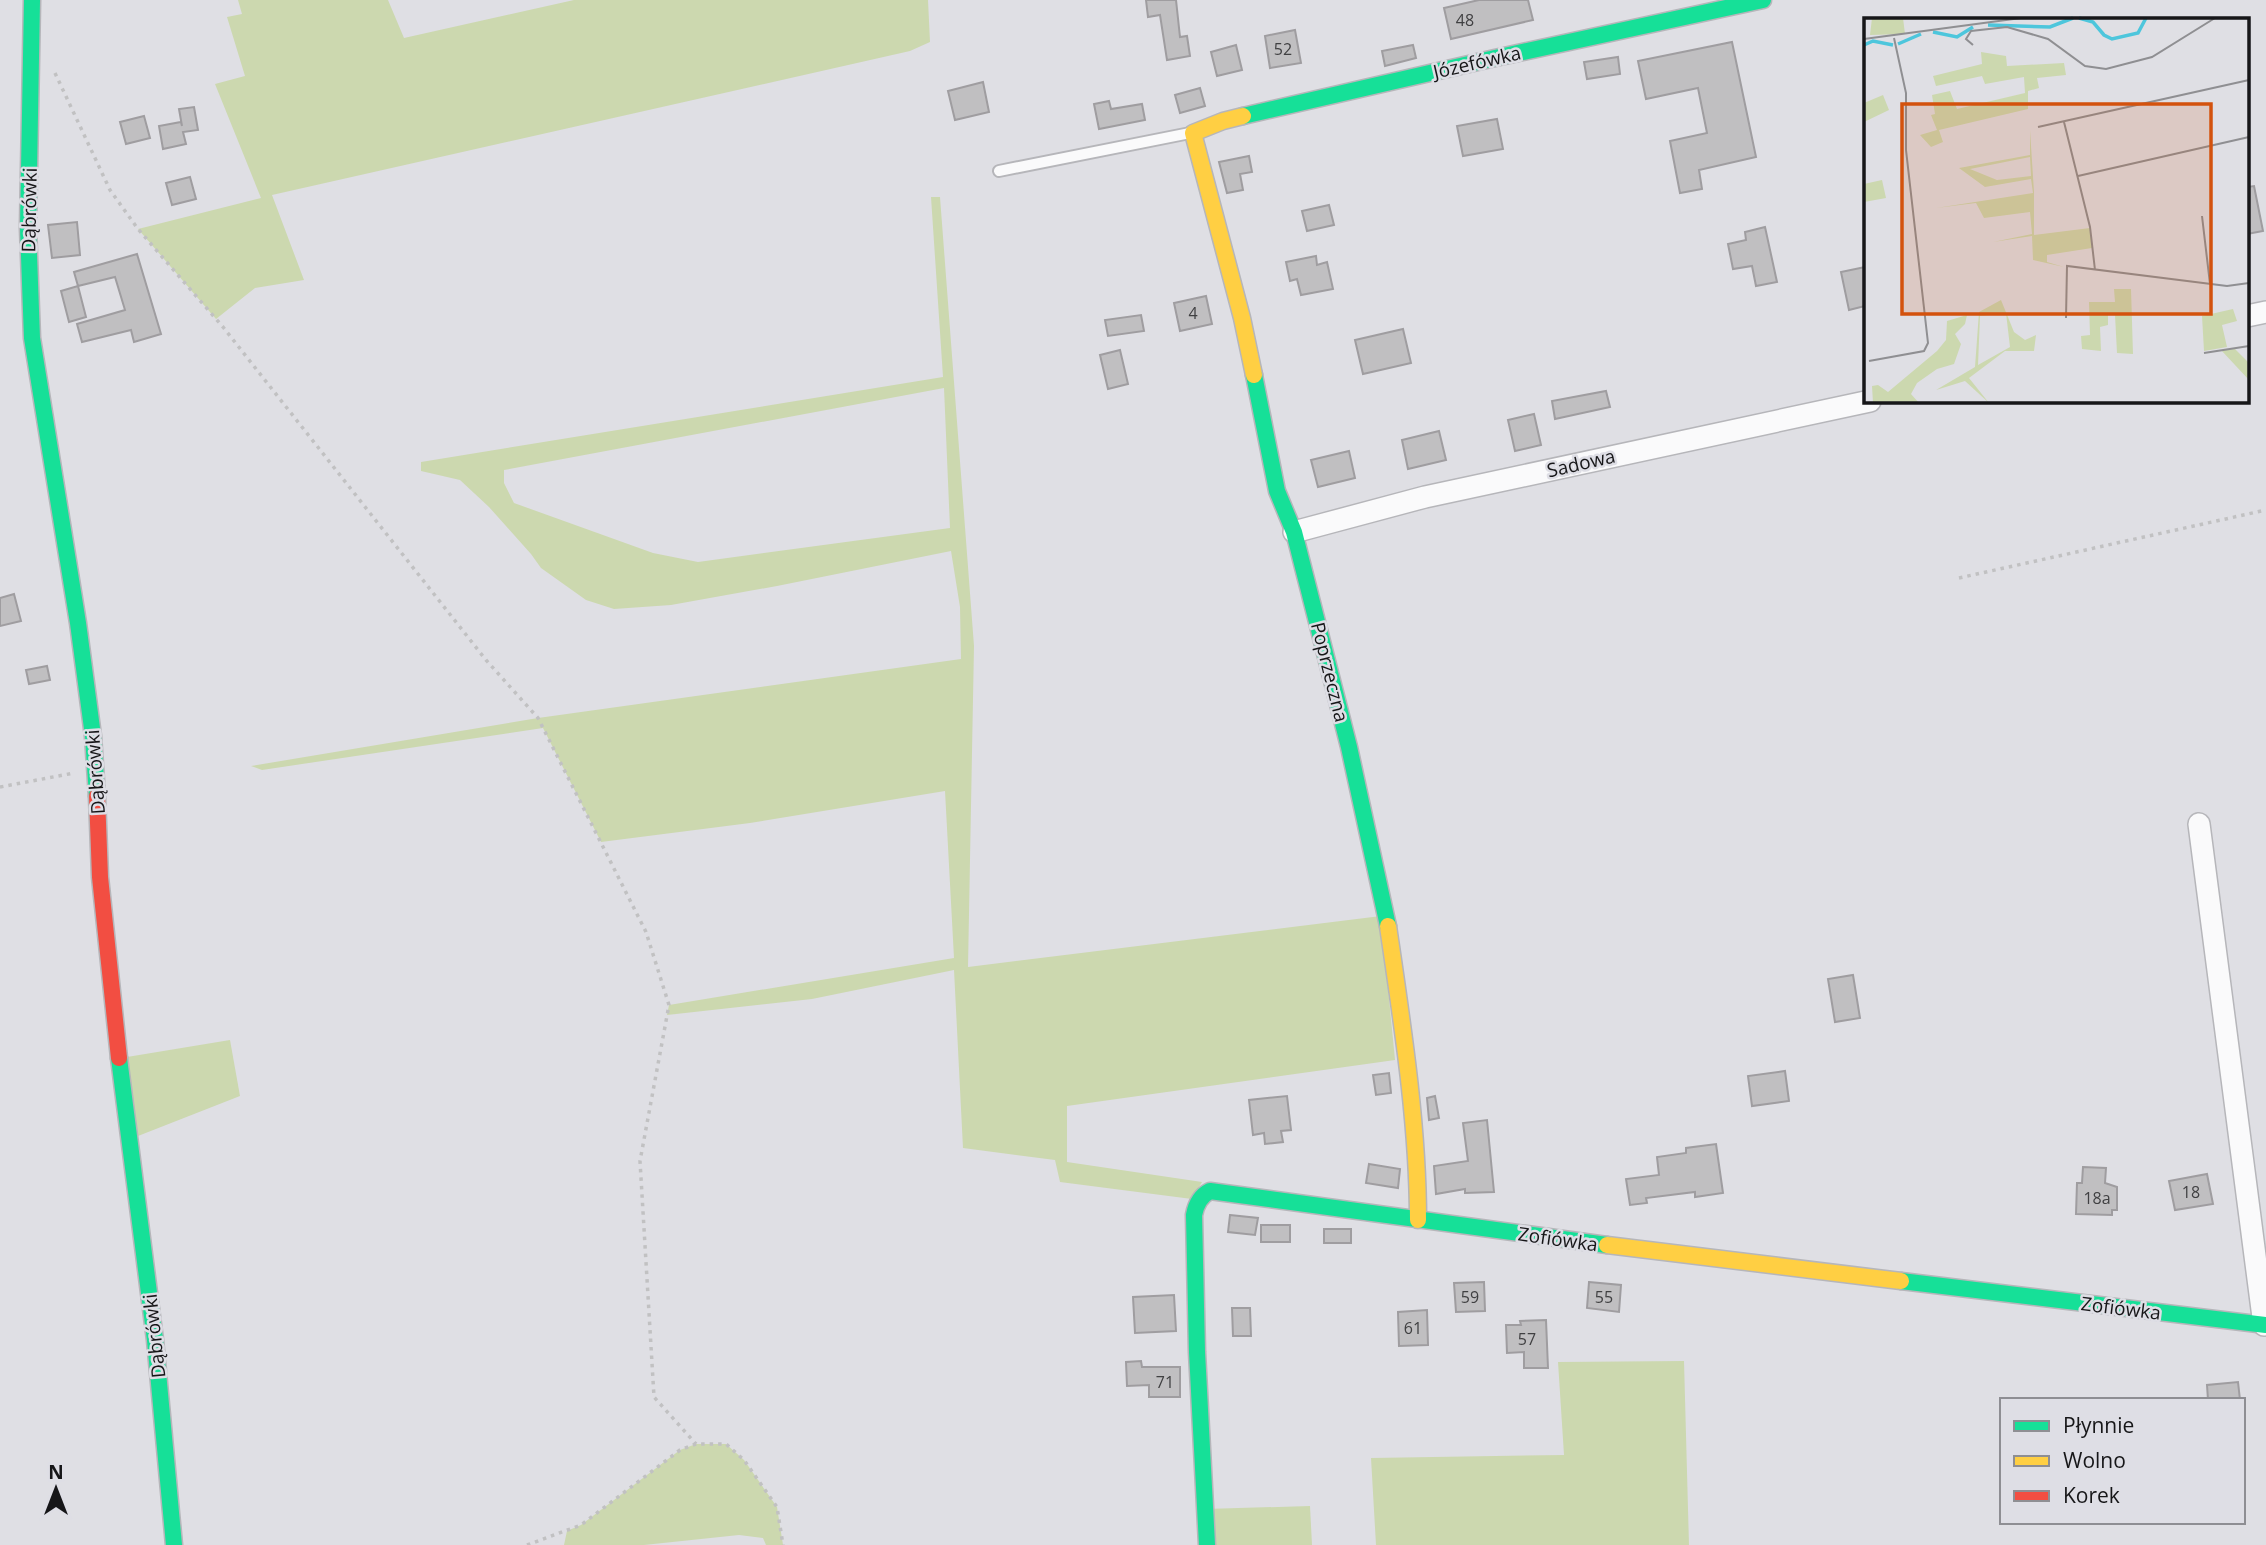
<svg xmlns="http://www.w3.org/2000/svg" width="2266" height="1545" font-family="'Open Sans',sans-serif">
  <rect width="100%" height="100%" fill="#dfdfe4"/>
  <g fill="#ccd8af" fill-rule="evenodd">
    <polygon points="238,0 388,0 404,38 574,0 928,0 930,42 910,51 272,195 304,280 255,288 216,319 138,229 261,198 215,84 245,76 227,17 242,14"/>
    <path d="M931 197H940L974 646 968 967 1381 916 1395 1060 1067 1106V1162L1202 1182 1192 1199 1060 1182 1055 1160 963 1148 954 970 812 999 667 1015 669 1005 954 958 945 791 750 823 601 842 543 728 262 770 251 766 538 718 961 659 960 607 951 551 777 586 671 605 614 609 586 600 541 568 531 554 489 507 460 480 421 471V462L943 377ZM944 388 950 528 698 562 653 553 514 503 504 483V470Z"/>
    <polygon points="230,1040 240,1096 138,1136 127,1057"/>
    <polygon points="1684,1361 1689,1545 1376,1545 1371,1458 1564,1455 1558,1362"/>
    <polygon points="696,1444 726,1444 744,1460 777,1507 783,1545 766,1545 763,1538 739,1535 644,1545 564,1545 567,1531 581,1525 680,1450"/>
    <polygon points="1310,1506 1312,1545 1207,1545 1205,1509"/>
  </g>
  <g fill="#c0bfc1" stroke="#9f9da0" stroke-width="2">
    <polygon points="1146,0 1176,0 1180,37 1187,36 1190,56 1167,60 1160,15 1148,17"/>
    <polygon points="1479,0 1528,0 1533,20 1451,39 1444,8"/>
    <polygon points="1295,30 1301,63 1270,68 1265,36"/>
    <polygon points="1732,42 1756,157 1699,170 1702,189 1680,193 1670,141 1707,133 1698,88 1646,99 1638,61"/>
    <polygon points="1236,45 1242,70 1217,76 1211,52"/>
    <polygon points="1413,45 1416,58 1385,66 1382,51"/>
    <polygon points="1618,57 1620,74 1587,79 1584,62"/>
    <polygon points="983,82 989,112 955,120 948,91"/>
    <polygon points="1200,88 1205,106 1180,113 1175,95"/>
    <polygon points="1109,101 1111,109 1142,104 1145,120 1099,129 1094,104"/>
    <polygon points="194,107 198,130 183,132 186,144 163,149 159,126 181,122 182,126 179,109"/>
    <polygon points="144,116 150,138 126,144 120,122"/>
    <polygon points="1497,119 1503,149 1463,156 1457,126"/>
    <polygon points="1249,156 1252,172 1240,174 1243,190 1227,193 1219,162"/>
    <polygon points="190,177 196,199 172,205 166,183"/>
    <polygon points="2254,186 2263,231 2247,234 2247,187"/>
    <polygon points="1329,205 1334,225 1307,231 1302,211"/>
    <polygon points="77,222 80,255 52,258 48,225"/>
    <polygon points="1765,227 1777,282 1756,286 1752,266 1733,269 1728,244 1746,240 1745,232"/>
    <polygon points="137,254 161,334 134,342 131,330 82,342 77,324 125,310 115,277 78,286 74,272"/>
    <polygon points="1316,256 1317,265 1327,262 1333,289 1301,295 1297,279 1290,281 1286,262"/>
    <polygon points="1865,267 1865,306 1849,310 1841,272"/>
    <polygon points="78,286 86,317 69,322 61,291"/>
    <polygon points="1206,296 1212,324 1180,331 1174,303"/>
    <polygon points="1141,315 1144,331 1108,336 1105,320"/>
    <polygon points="1403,329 1411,363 1363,374 1355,340"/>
    <polygon points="1120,350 1128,384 1108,389 1100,355"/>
    <polygon points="1606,391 1610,407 1555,419 1552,401"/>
    <polygon points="1534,414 1541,445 1515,451 1508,420"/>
    <polygon points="1439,431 1446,460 1408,469 1402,440"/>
    <polygon points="1349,451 1355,478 1318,487 1311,460"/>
    <polygon points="14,594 21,621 0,626 0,598"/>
    <polygon points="47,666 50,680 29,684 26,670"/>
    <polygon points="1853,975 1860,1018 1835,1022 1828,979"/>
    <polygon points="1785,1071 1789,1101 1752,1106 1748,1076"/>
    <polygon points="1389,1073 1391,1093 1376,1095 1373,1075"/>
    <polygon points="1287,1096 1291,1130 1281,1131 1283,1142 1265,1144 1264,1133 1253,1135 1249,1100"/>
    <polygon points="1435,1096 1439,1118 1429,1120 1427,1098"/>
    <polygon points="1487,1120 1494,1192 1465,1193 1465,1189 1436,1194 1434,1166 1468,1161 1463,1123"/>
    <polygon points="1716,1144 1723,1193 1695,1197 1695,1192 1646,1198 1647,1203 1630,1205 1626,1179 1659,1175 1657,1157 1686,1153 1686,1148"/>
    <polygon points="1369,1164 1400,1169 1398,1188 1366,1183"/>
    <polygon points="2083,1167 2106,1168 2105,1183 2117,1187 2117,1210 2112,1210 2112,1215 2076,1214 2077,1183 2082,1183"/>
    <polygon points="2207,1174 2213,1204 2175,1210 2169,1181"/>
    <polygon points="1230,1215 1258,1218 1255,1235 1228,1232"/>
    <rect x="1261" y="1225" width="29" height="17"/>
    <rect x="1324" y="1229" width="27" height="14"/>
    <polygon points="1484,1282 1485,1311 1456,1312 1454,1283"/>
    <polygon points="1589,1282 1621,1285 1619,1312 1587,1308"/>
    <polygon points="1174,1295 1176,1331 1135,1333 1133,1297"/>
    <polygon points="1232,1308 1250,1308 1251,1336 1233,1336"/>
    <polygon points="1427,1310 1428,1345 1399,1346 1398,1312"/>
    <polygon points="1546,1320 1548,1368 1524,1368 1524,1352 1507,1353 1506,1325 1521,1325 1520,1321"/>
    <polygon points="1141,1361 1142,1367 1180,1367 1180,1397 1149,1397 1149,1385 1127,1386 1126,1362"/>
    <polygon points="2238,1382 2240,1400 2208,1400 2207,1385"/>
  </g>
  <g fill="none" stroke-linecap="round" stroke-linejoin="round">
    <defs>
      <polyline id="lane" points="999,171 1190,133"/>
      <g id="street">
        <polyline points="2247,316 2266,312"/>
        <polyline points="1294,532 1425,497 1870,401"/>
        <polyline points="2199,824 2264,1325"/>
      </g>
      <g id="fast">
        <polyline points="32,0 28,228 32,338 78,623 93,736 97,796"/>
        <polyline points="1243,116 1495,58 1763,0"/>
        <polyline points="1254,375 1277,491 1294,532 1349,747 1388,926"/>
        <polyline points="119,1058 155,1340 174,1545"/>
        <polyline points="1901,1281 2266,1325"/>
        <path d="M1207 1545 1197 1352 1194 1215C1196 1204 1200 1196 1210 1191L1607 1245"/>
      </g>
      <g id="slow">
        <polyline points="1243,116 1223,121 1193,133 1242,318 1254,375"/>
        <path d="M1388 926C1402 1022 1418 1123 1418 1220"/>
        <polyline points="1607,1245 1901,1281"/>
      </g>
      <polyline id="jam" points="97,796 100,877 119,1058"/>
    </defs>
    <use href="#lane" stroke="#b6b6ba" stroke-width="14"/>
    <use href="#street" stroke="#b6b6ba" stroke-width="24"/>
    <use href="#fast" stroke="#b6b6ba" stroke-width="19"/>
    <use href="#slow" stroke="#b6b6ba" stroke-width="19"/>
    <use href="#jam" stroke="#b6b6ba" stroke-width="19"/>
    <g stroke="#c1c1c2" stroke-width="3.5" stroke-dasharray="3.5 5" stroke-linecap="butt">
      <polyline points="55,73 110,190 138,229 223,327 486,660 538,718 646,932 669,1005 640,1161 654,1397 696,1444"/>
      <polyline points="1959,578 2266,510"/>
      <polyline points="0,787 74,773"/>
      <polyline points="527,1545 581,1525 680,1450 696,1444 726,1444 744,1460 777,1507 783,1545"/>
    </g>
    <use href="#lane" stroke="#fafafb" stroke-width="10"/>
    <use href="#street" stroke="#fafafb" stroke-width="21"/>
    <use href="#fast" stroke="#16e098" stroke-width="16"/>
    <use href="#slow" stroke="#ffcf43" stroke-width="16"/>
    <use href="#jam" stroke="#f24e42" stroke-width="16"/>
  </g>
  <g text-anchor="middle" stroke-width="5" stroke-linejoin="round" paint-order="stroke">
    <g font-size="16" fill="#404042">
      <text x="1465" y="26">48</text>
      <text x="1283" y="55">52</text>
      <text x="1193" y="319">4</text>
      <text x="2191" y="1198">18</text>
      <text x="2097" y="1204">18a</text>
      <text x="1470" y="1303">59</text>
      <text x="1604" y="1303">55</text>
      <text x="1413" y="1334">61</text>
      <text x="1527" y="1345">57</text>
      <text x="1165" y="1388">71</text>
    </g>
    <g font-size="19" fill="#161618" stroke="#dedee5">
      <text transform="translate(1477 62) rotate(-13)" y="7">Józefówka</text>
      <text transform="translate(29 210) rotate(-89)" y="7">Dąbrówki</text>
      <text transform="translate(1581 463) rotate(-13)" y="7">Sadowa</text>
      <text transform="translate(1330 672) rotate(76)" y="7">Poprzeczna</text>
      <text transform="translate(95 772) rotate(-94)" y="7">Dąbrówki</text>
      <text transform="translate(1558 1239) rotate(8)" y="7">Zofiówka</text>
      <text transform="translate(2121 1308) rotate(7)" y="7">Zofiówka</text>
      <text transform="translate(154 1336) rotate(-96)" y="7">Dąbrówki</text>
    </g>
  </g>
  <g transform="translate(1864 18)">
    <rect width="385" height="385" fill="#dfdfe4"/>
    <path d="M8 0H39L41 16 6 17ZM117 34 142 38 143 48 200 45 202 57 173 60 175 70 164 73V91L75 112 79 124 67 129 56 117 73 112 67 97 71 96 68 77 86 73 93 91 161 75 160 59 121 66 118 58 72 68 69 58 118 46ZM19 77 25 92 0 104V85ZM166 112 170 174V217L226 210 228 230 183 237V244L200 249 169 242 168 218 129 224 168 216 166 194 120 200 112 185 72 190 169 175 167 161 121 169 95 150 166 137ZM166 139 167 158 133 162 106 151ZM18 162 22 180 0 184V166ZM250 271H267L269 336 253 335 251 297H244V307L236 309 237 333 218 331 217 318 226 317 225 284H251ZM137 282 150 314 161 322 172 317 170 333H141L105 360 125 385 101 363 72 372 111 349 115 294ZM142 295 146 329 114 347 116 298ZM369 291 373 303 358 307 363 329 340 333 338 298ZM103 297 101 306 91 316 97 326 90 346 73 351 53 365 47 376 55 385H9L8 368 14 367 24 374 73 333 82 322 83 303ZM371 331 385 345V362L357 332Z" fill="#ccd8af" fill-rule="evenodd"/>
    <path fill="none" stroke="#4dc6dc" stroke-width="3.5" d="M215 0 229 4 240 17 248 21 274 15 282 0M124 7 186 9 209 0M69 14 93 19 109 9M34 26 57 16M0 27 9 23 29 27"/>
    <path fill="none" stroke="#8f8f92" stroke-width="2" d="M0 21 157 0M109 27 102 21 107 13 143 9 184 21 221 48 242 51 288 39 351 0M200 104 226 209 231 252M174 109 385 62M214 158 385 119M338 198 346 266M202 300 203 248 363 268 385 265M340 335 385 328M5 343 60 333 64 325 42 132V75L30 20"/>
    <path fill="#d3520d" fill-opacity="0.15" stroke="#d3520d" stroke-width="3.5" d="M38 86H347V296H38Z"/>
    <rect width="385" height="385" fill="none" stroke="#161618" stroke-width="3.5"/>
  </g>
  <rect x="2000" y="1398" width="245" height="126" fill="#dedee5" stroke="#8e8e93" stroke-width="2"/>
  <rect x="2014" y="1421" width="35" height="10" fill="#16e098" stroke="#8e8e93" stroke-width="2"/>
  <text x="2063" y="1433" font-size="21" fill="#161618">Płynnie</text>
  <rect x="2014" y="1456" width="35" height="10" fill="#ffcf43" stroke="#8e8e93" stroke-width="2"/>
  <text x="2063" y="1468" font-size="21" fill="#161618">Wolno</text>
  <rect x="2014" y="1491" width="35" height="10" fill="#f24e42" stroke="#8e8e93" stroke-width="2"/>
  <text x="2063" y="1503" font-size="21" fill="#161618">Korek</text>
  <g transform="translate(56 1489)" stroke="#dedee5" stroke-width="5" paint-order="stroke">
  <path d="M0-5L12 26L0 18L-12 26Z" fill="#161618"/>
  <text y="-10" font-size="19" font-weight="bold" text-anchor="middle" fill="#161618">N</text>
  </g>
</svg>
